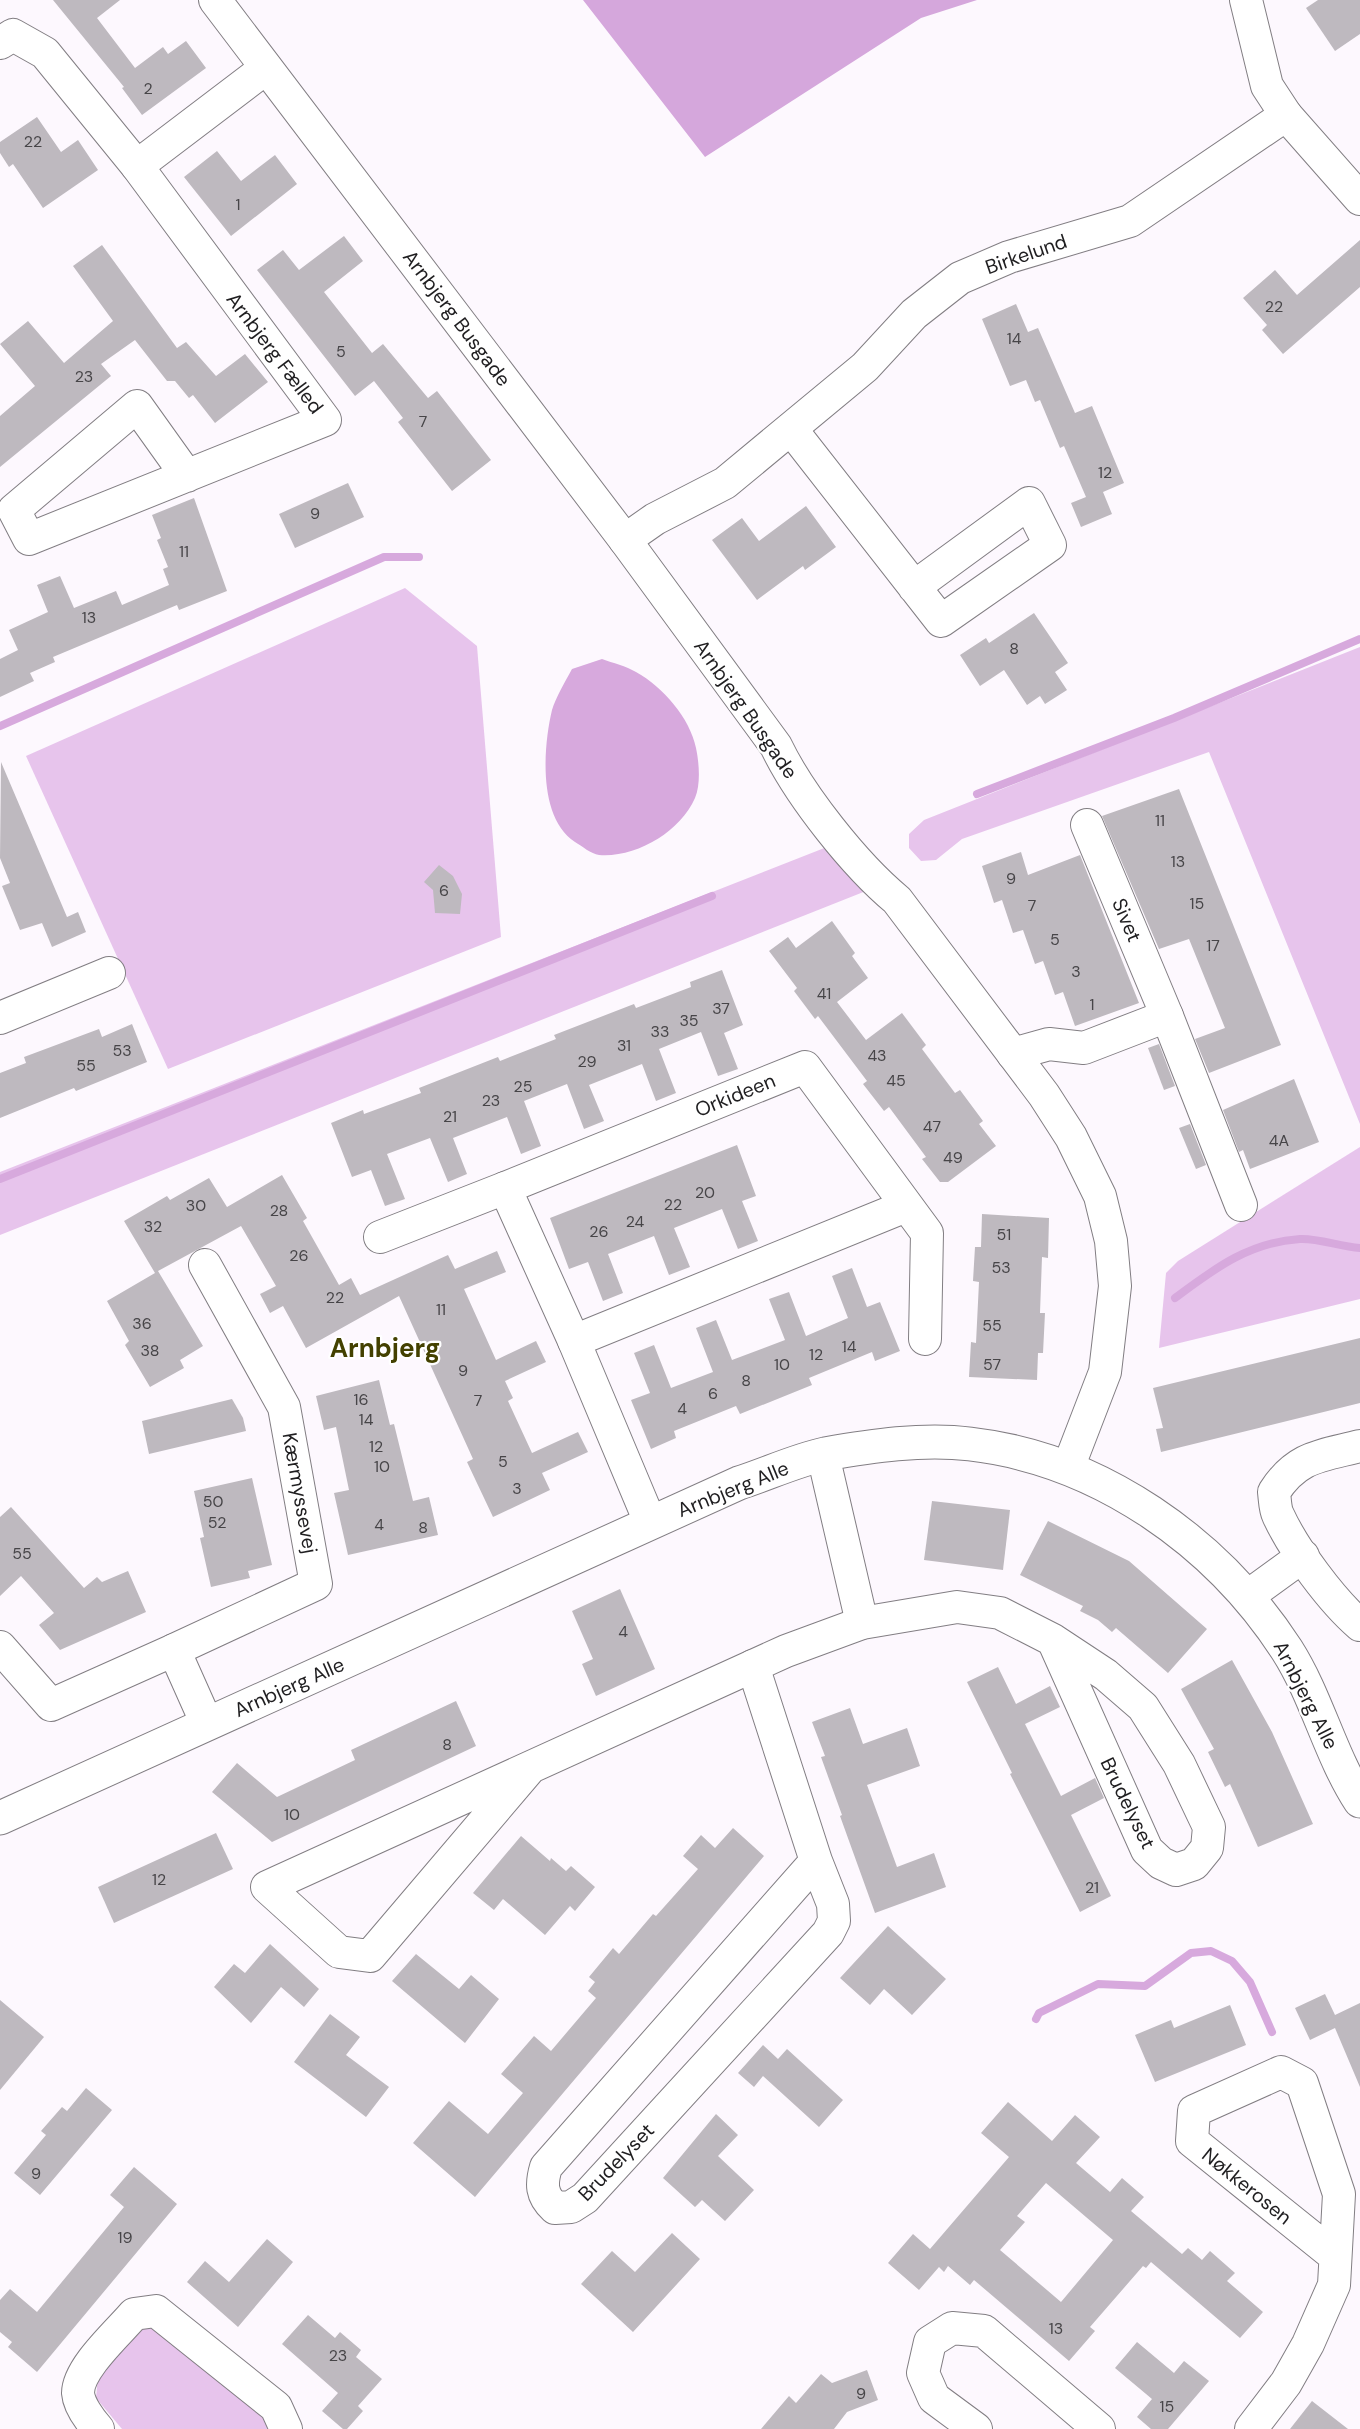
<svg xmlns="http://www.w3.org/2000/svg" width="1360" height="2429" font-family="'DM Sans',sans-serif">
  <rect width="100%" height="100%" fill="#fdf8fe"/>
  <g fill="#e7c4ec">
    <polygon points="405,588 477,646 501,937 168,1069 26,756"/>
    <polygon points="1360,647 1360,1124 1209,752 962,839 936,860 921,861 909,848 909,834 924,820"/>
    <polygon points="832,845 866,891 0,1235 0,1172"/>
    <polygon points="1360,1147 1360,1299 1159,1348 1166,1273 1178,1261"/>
    <polygon points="167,2325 267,2410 267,2429 122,2429 96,2398 98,2376 142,2327"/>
  </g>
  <polygon fill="#d5a7dc" points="583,0 977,0 921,18 705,157"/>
  <path fill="#d7a9dd" d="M602 659C613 663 626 666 636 672 663 687 690 718 696 748 699 762 701 784 695 798 680 832 636 858 599 855 591 854 582 846 575 842 538 818 543 748 552 710 556 697 565 682 572 669Z"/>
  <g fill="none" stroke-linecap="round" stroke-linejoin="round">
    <g stroke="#d7a9dd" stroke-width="8">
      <polyline points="0,726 384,557 419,557"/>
      <polyline points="977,794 1174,718 1360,639"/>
      <polyline points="0,1179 712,896"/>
      <path d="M1175 1298C1214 1269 1249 1242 1300 1239 1319 1238 1340 1247 1360 1248"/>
      <polyline points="1036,2019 1039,2013 1098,1984 1145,1986 1191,1953 1211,1951 1232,1961 1250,1982 1272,2032"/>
    </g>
  </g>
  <g fill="#beb9bf" fill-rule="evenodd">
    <polygon points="53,0 120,0 97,18 135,68 163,47 168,54 186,41 206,68 142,115 122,88 124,87"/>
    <polygon points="1318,0 1360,0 1360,34 1335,51 1306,8"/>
    <polygon points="37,117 61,152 78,140 98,170 43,208 13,164 9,167 0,153 0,142"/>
    <polygon points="217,151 241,181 275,155 297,184 231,236 184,177"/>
    <polygon points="344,236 363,261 324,292 372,353 383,344 428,398 437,391 491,460 452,491 398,422 403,418 374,381 355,396 257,270 283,250 299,270"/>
    <polygon points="1360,240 1360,287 1283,354 1262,330 1267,325 1243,298 1275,270 1297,295"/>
    <polygon points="102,245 177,348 186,342 216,376 245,354 268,382 215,423 193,395 189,398 175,381 167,381 135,340 101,364 111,376 0,467 0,416 35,386 0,344 28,321 64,363 113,321 73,266"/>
    <polygon points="1016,304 1028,332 1038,328 1075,413 1092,406 1124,483 1103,492 1112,514 1081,527 1071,503 1086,497 1064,446 1060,448 1040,400 1035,402 1026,380 1010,386 982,319"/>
    <polygon points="348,483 364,517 295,548 279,514"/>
    <polygon points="194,498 227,591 179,610 177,605 53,657 55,662 30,673 34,681 0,697 0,659 18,650 9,630 48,612 37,585 60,576 74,608 116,591 122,605 169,585 163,569 168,567 157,540 161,538 152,515"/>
    <polygon points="806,506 836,547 805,570 803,566 757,600 712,540 742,518 759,541"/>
    <polygon points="1034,613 1068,663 1055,672 1067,690 1045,704 1040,696 1027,705 1004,670 980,686 960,655 986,638 989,643"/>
    <polygon points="1,762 67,917 78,912 86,932 52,947 42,923 20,930 2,886 10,883 0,858"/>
    <polygon points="1179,789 1281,1045 1209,1073 1195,1039 1225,1028 1189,939 1159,949 1102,816"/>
    <polygon points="1021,852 1028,875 1080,855 1139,1003 1075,1026 1063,992 1055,995 1043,961 1035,964 1023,930 1013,933 1002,900 994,903 982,866"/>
    <polygon points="439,865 453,876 462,894 460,914 435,913 433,890 424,882"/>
    <polygon points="832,921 855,953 852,956 868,978 837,1002 866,1040 902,1013 926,1045 922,1049 955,1093 960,1090 983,1121 979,1124 996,1146 948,1182 940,1182 922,1159 926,1157 889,1107 884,1111 863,1084 867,1081 818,1016 815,1019 794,991 797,988 769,951 788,937 796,948"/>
    <polygon points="722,970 743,1025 724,1033 738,1069 718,1076 701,1032 659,1049 676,1093 656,1101 642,1064 589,1085 604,1121 584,1129 567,1084 524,1101 541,1146 521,1154 507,1117 453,1138 467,1174 448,1182 430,1138 387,1154 405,1199 385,1206 371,1170 352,1177 331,1123 363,1110 364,1114 421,1093 419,1088 498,1057 500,1061 556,1039 554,1035 634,1004 636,1008 691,987 690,982"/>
    <polygon points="132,1024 147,1062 76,1091 74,1088 0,1118 0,1073 26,1063 24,1057 99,1029 102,1037"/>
    <polygon points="1159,1044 1175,1086 1164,1090 1148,1048"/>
    <polygon points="1294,1079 1319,1142 1250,1169 1243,1150 1239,1152 1223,1110"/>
    <polygon points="1190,1124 1206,1165 1196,1169 1179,1128"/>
    <polygon points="737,1145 756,1196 742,1201 758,1241 738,1249 722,1209 674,1228 690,1267 669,1275 654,1236 608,1254 623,1293 603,1301 588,1262 569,1269 550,1218"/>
    <polygon points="282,1175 307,1218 303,1221 339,1285 351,1278 360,1295 448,1255 455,1269 497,1251 506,1272 464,1289 496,1360 536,1341 546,1362 505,1381 513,1398 508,1401 532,1453 578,1432 588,1452 542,1473 550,1490 493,1517 467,1462 473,1459 399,1296 306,1348 283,1306 270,1313 260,1294 276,1286 241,1226 158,1271 203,1346 180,1360 184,1368 150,1387 125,1345 129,1341 107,1301 155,1273 124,1221 167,1196 170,1200 209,1178 227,1207"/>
    <polygon points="982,1214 1049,1218 1048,1258 1042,1257 1040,1313 1045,1313 1043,1353 1038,1353 1037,1380 969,1377 971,1342 976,1343 979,1282 973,1281 975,1247 981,1247"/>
    <polygon points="852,1268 867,1307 880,1302 900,1351 875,1361 872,1352 809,1378 812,1385 740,1414 736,1406 674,1431 676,1438 651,1449 631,1400 650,1393 634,1353 654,1345 671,1388 713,1372 696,1328 716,1320 732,1360 785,1340 769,1299 789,1292 806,1336 848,1318 832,1276"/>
    <polygon points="1360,1338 1360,1403 1161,1452 1156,1429 1163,1428 1153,1388"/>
    <polygon points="379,1380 390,1425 394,1424 413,1501 429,1497 438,1535 348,1555 334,1493 349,1490 336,1427 324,1430 316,1396"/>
    <polygon points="232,1399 243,1418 246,1431 149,1454 142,1421"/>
    <polygon points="252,1478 272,1565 248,1571 250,1578 211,1587 200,1538 204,1537 194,1491"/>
    <polygon points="932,1501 1010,1510 1003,1570 924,1560"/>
    <polygon points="11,1507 84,1588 97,1577 102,1582 128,1571 146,1612 60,1650 39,1625 54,1613 21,1576 0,1596 0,1517"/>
    <polygon points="1048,1521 1129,1561 1207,1629 1168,1673 1116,1628 1112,1632 1098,1620 1080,1611 1083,1606 1020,1575"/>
    <polygon points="620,1589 655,1669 596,1696 582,1664 593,1659 572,1611"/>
    <polygon points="1232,1660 1272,1732 1313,1824 1258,1847 1230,1784 1225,1787 1208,1752 1214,1749 1181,1689"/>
    <polygon points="998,1667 1016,1704 1050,1686 1060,1707 1025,1724 1061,1796 1095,1778 1104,1798 1071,1815 1111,1896 1080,1912 1010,1774 1012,1773 967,1682"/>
    <polygon points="456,1701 476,1746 272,1842 212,1792 237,1763 277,1797 355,1760 351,1750"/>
    <polygon points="850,1708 863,1744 907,1728 920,1766 867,1785 897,1867 934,1853 946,1887 875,1913 840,1816 842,1815 821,1757 825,1756 812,1722"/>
    <polygon points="733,1828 764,1856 475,2197 413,2143 449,2101 488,2134 523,2093 501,2074 534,2036 551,2051 596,1998 588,1991 595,1982 589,1977 613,1948 619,1954 653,1914 656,1916 698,1869 683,1856 701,1835 715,1848"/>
    <polygon points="216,1833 233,1869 114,1923 98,1887"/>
    <polygon points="521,1836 550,1861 551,1858 566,1871 571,1866 595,1887 575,1911 570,1906 545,1935 503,1899 494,1910 473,1893"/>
    <polygon points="888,1926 946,1979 912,2015 884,1989 870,2005 840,1978"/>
    <polygon points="270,1944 319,1989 304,2007 281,1987 251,2023 214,1987 234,1964 245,1973"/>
    <polygon points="416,1954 459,1989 471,1975 499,1999 465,2043 392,1981"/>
    <polygon points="1325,1994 1335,2015 1360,2003 1360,2087 1335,2028 1310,2040 1295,2008"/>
    <polygon points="0,2000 44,2037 0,2090"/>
    <polygon points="1230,2005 1246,2045 1155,2082 1135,2035 1171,2020 1174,2028"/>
    <polygon points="330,2014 360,2037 346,2055 389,2087 366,2117 294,2062"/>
    <polygon points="763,2045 778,2059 787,2049 843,2100 819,2127 763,2076 754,2087 738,2073"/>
    <polygon points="86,2088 112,2110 40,2195 14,2173 46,2135 41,2131 62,2107 67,2111"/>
    <path d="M1008 2102 1052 2141 1075 2115 1100 2137 1076 2163 1110 2192 1122 2178 1144 2197 1131 2211 1182 2254 1188 2248 1202 2260 1210 2251 1235 2273 1227 2281 1263 2312 1240 2338 1151 2262 1146 2268 1143 2266 1090 2327 1095 2331 1069 2361 974 2280 970 2285 948 2266 944 2272 939 2267 919 2290 888 2263 913 2234 930 2249 1009 2157 981 2133ZM1046 2183 1113 2240 1061 2302 1000 2250 1025 2222 1017 2216Z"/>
    <polygon points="716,2114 738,2135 718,2156 754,2190 725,2221 702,2200 695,2207 663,2178"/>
    <polygon points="134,2167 177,2204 37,2372 8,2347 12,2342 0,2332 0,2300 10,2289 37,2312 124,2207 110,2195"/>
    <polygon points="672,2233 700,2259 633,2332 581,2284 612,2251 635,2272"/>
    <polygon points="267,2239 293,2262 238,2327 187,2282 205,2261 229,2282"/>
    <polygon points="308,2315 335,2338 340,2332 361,2350 356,2357 382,2379 358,2406 363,2411 347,2429 343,2429 322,2411 338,2393 282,2344"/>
    <polygon points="1137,2342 1174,2373 1184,2361 1209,2381 1168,2429 1151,2429 1137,2417 1152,2399 1115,2368"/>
    <polygon points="867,2370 878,2400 847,2412 834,2429 761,2429 789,2396 796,2403 821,2374 832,2383"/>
    <polygon points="1312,2401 1348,2429 1290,2429"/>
  </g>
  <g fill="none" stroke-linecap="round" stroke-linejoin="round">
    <defs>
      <g id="minor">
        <path d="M215 0 625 540 776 746C800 796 855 865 897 900L1044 1095 1071 1137 1100 1196 1111 1241 1115 1286 1105 1372 1068 1468"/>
        <polyline points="1246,0 1267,86 1286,115"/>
        <polyline points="0,43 13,35 45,53 137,166"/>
        <polyline points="791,429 941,621 1050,545 1029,503 914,587"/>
        <polyline points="187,476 137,406 14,510 29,539 325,420 137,166 266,68"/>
        <polyline points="625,540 655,519 725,483 865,367 914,314 960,278 1009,257 1130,221 1286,115 1360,199"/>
        <polyline points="1087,825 1167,1016 1241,1205"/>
        <polyline points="0,1018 109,973"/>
        <polyline points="1013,1054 1049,1044 1084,1048 1167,1016"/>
        <polyline points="380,1237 505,1188"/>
        <polyline points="574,1341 906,1206"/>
        <path d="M1360 1446C1321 1456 1297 1456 1274 1492 1275 1500 1275 1509 1278 1515 1294 1550 1332 1601 1360 1625"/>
        <polyline points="823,1455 862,1623"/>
        <polyline points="650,1522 574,1341 505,1188 805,1067 927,1233 925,1339"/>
        <polyline points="1248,1596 1303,1556"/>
        <polyline points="0,1647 51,1705 174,1650 207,1724"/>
        <polyline points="174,1650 316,1584 284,1407 205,1265"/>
        <path d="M753 1666 816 1861 833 1904 834 1921 828 1933 585 2198 571 2207 555 2208C541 2195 541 2184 546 2167L816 1861"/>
        <polyline points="530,1768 370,1956 339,1952 267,1887 786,1651 862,1623 957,1607 1000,1613 1053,1640 1106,1675 1143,1707 1179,1764 1209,1827 1207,1848 1194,1864 1176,1870 1161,1863 1147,1850 1053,1640"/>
        <path d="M98 2429C90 2420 79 2405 78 2393 78 2368 118 2333 134 2314L156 2311 276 2407 286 2429"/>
        <polyline points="976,2429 934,2398 923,2373 930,2342 952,2328 984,2331 1099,2429"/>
        <polyline points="1251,2429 1286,2383 1308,2344 1334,2285 1339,2194 1302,2083 1281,2072 1194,2111 1192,2141 1335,2256"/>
      </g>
      <path id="tertiary" d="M0 1818 739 1483C767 1474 797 1460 825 1454 871 1446 923 1438 970 1444 1100 1459 1217 1542 1287 1650 1317 1697 1330 1755 1360 1801"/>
    </defs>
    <use href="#minor" stroke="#827e83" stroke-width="34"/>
    <use href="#tertiary" stroke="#827e83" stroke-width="35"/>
    <use href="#minor" stroke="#fff" stroke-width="32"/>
    <use href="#tertiary" stroke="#fff" stroke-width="33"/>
  </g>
  <g text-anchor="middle" stroke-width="4.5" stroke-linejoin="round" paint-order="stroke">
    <g font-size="16" fill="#474548">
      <text x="148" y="94">2</text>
      <text x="33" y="147">22</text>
      <text x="238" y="210">1</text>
      <text x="1274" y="312">22</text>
      <text x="1014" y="344">14</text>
      <text x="341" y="357">5</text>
      <text x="84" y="382">23</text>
      <text x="423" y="427">7</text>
      <text x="1105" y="478">12</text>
      <text x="315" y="519">9</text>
      <text x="184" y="557">11</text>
      <text x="89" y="623">13</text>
      <text x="1014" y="654">8</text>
      <text x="1160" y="826">11</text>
      <text x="1178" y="867">13</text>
      <text x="1011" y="884">9</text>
      <text x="444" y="896">6</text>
      <text x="1197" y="909">15</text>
      <text x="1032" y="911">7</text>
      <text x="1055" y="945">5</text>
      <text x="1213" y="951">17</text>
      <text x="1076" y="977">3</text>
      <text x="824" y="999">41</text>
      <text x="1092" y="1010">1</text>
      <text x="721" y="1014">37</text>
      <text x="689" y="1026">35</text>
      <text x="660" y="1037">33</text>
      <text x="624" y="1051">31</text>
      <text x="122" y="1056">53</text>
      <text x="877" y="1061">43</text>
      <text x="587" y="1067">29</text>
      <text x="86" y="1071">55</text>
      <text x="896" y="1086">45</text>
      <text x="523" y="1092">25</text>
      <text x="491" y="1106">23</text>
      <text x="450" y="1122">21</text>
      <text x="932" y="1132">47</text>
      <text x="1279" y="1146">4A</text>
      <text x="953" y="1163">49</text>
      <text x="705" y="1198">20</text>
      <text x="673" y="1210">22</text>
      <text x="196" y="1211">30</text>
      <text x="279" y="1216">28</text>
      <text x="635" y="1227">24</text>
      <text x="153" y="1232">32</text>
      <text x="599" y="1237">26</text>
      <text x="1004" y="1240">51</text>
      <text x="299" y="1261">26</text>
      <text x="1001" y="1273">53</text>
      <text x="335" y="1303">22</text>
      <text x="441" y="1315">11</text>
      <text x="142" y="1329">36</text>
      <text x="992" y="1331">55</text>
      <text x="849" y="1352">14</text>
      <text x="150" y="1356">38</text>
      <text x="816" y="1360">12</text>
      <text x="782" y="1370">10</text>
      <text x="992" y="1370">57</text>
      <text x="463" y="1376">9</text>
      <text x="746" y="1386">8</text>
      <text x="713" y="1399">6</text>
      <text x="361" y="1405">16</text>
      <text x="478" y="1406">7</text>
      <text x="682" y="1414">4</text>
      <text x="366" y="1425">14</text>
      <text x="376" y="1452">12</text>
      <text x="503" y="1467">5</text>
      <text x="382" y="1472">10</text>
      <text x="517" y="1494">3</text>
      <text x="213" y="1507">50</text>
      <text x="217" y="1528">52</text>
      <text x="379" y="1530">4</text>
      <text x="423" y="1533">8</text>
      <text x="22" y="1559">55</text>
      <text x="623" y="1637">4</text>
      <text x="447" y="1750">8</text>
      <text x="292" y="1820">10</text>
      <text x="159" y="1885">12</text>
      <text x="1092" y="1893">21</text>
      <text x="36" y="2179">9</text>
      <text x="125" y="2243">19</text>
      <text x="1056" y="2334">13</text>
      <text x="338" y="2361">23</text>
      <text x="861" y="2399">9</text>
      <text x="1167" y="2412">15</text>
    </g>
    <g font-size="20" fill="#1f1e20" stroke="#fff">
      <text transform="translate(1026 254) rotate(-19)" y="7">Birkelund</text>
      <text transform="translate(457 318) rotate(53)" y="7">Arnbjerg Busgade</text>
      <text transform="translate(275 353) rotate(53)" y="7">Arnbjerg Fælled</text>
      <text transform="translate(746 709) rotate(55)" y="7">Arnbjerg Busgade</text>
      <text transform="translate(1127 920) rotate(67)" y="7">Sivet</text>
      <text transform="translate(735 1095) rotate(-22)" y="7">Orkideen</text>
      <text transform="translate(733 1489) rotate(-22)" y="7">Arnbjerg Alle</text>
      <text transform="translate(300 1493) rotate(80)" y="7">Kærmyssevej</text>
      <text transform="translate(289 1687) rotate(-24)" y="7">Arnbjerg Alle</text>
      <text transform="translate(1306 1695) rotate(63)" y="7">Arnbjerg Alle</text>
      <text transform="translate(1128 1803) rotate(64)" y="7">Brudelyset</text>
      <text transform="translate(616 2162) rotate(-46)" y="7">Brudelyset</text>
      <text transform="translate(1247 2186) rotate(39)" y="7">Nøkkerosen</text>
    </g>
    <g font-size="26" font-weight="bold" fill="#434100" stroke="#fff">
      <text x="385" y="1357">Arnbjerg</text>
    </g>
  </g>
</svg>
